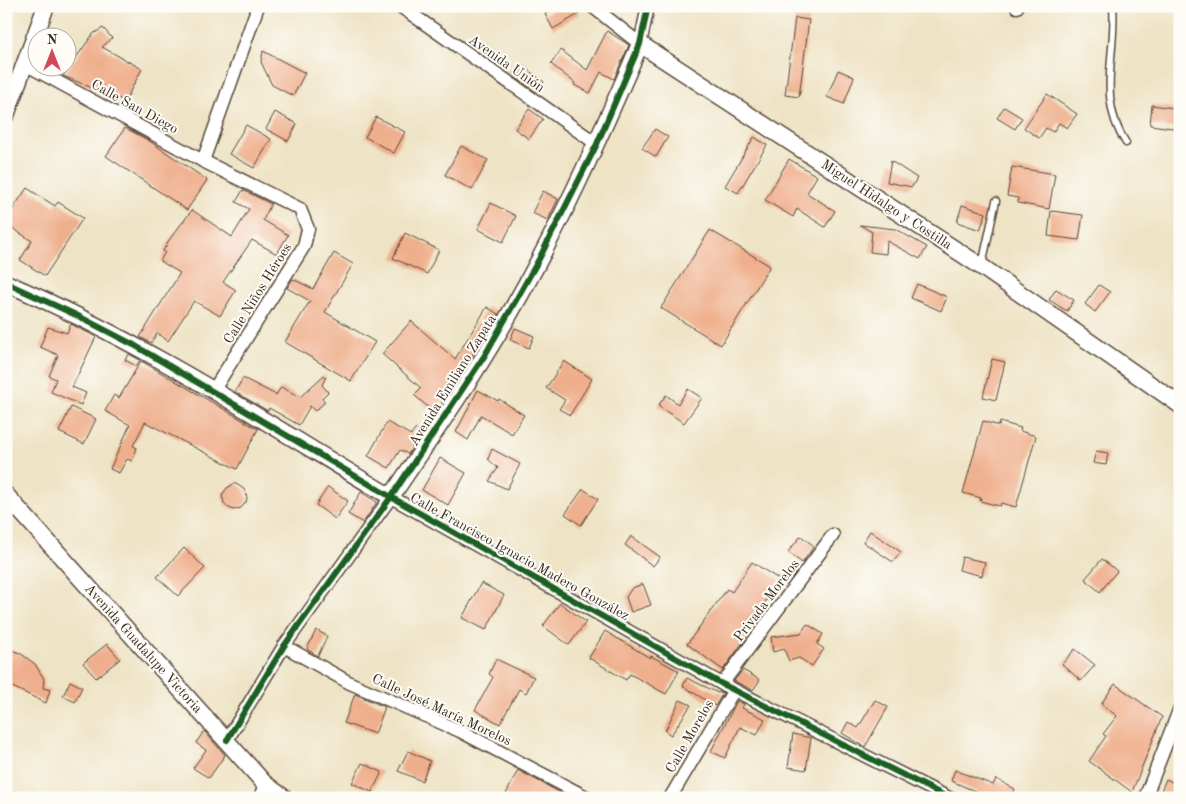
<svg xmlns="http://www.w3.org/2000/svg" width="1186" height="804" font-family="'Old Standard TT',serif">
  <rect width="100%" height="100%" fill="#fdfcf7"/>
  <filter id="ink" filterUnits="userSpaceOnUse"><feTurbulence type="fractalNoise" baseFrequency=".02" numOctaves="2"/><feDisplacementMap in="SourceGraphic" scale="10" xChannelSelector="R" yChannelSelector="G"/><feConvolveMatrix kernelMatrix="1 2 1 2 8 2 1 2 1" color-interpolation-filters="sRGB"/></filter>
  <filter id="wash" filterUnits="userSpaceOnUse"><feTurbulence type="fractalNoise" baseFrequency=".0096" numOctaves="4" result="noise"/><feDisplacementMap in="SourceGraphic" scale="20" xChannelSelector="R" yChannelSelector="G"/><feGaussianBlur stdDeviation="1.12" result="paint"/><feColorMatrix in="noise" values="0 0 0 0 0 0 0 0 0 0 0 0 0 0 0 0 0 1.4 0 .05"/><feComposite in="paint" operator="in"/></filter>
  <g filter="url(#wash)">
    <rect width="100%" height="100%" fill="#eee3c5"/>
    <g id="blocks">
      <g fill="#efaf8c">
        <polygon points="559,6 574,6 579,14 553,29 545,14"/>
        <polygon points="795,18 809,20 799,97 785,95"/>
        <polygon points="103,28 112,38 102,47 142,69 125,101 63,76 93,34"/>
        <polygon points="607,31 629,45 614,79 601,72 590,93 574,85 575,83 551,64 561,50 587,70"/>
        <polygon points="263,51 305,73 293,96 272,85 261,62"/>
        <polygon points="520,64 544,82 536,92 512,75"/>
        <polygon points="838,70 854,77 844,104 827,97"/>
        <polygon points="1047,94 1077,114 1067,128 1059,123 1053,132 1046,128 1039,138 1024,128"/>
        <polygon points="1152,105 1180,109 1180,129 1150,125"/>
        <polygon points="1004,107 1022,118 1015,129 997,118"/>
        <polygon points="529,109 543,119 529,139 515,129"/>
        <polygon points="275,112 297,124 288,141 266,129"/>
        <polygon points="376,117 405,132 394,153 365,137"/>
        <polygon points="246,125 271,139 254,168 229,154"/>
        <polygon points="125,128 148,140 207,180 187,210 106,156"/>
        <polygon points="655,129 668,137 656,157 642,148"/>
        <polygon points="754,137 767,145 738,193 725,186"/>
        <polygon points="461,146 488,160 472,190 445,175"/>
        <polygon points="789,159 817,176 807,193 835,211 825,227 797,209 793,217 765,200"/>
        <polygon points="891,161 917,178 912,187 887,182"/>
        <polygon points="1012,167 1055,174 1049,209 1018,203 1018,198 1007,196"/>
        <polygon points="27,188 55,206 58,202 83,218 45,276 20,260 32,241 6,224 6,219"/>
        <polygon points="243,190 271,204 263,220 288,235 277,254 252,240 223,282 236,290 220,316 194,301 168,341 157,333 151,343 140,337 180,273 160,261 165,252 163,251 169,240 192,210 232,237 249,209 236,202"/>
        <polygon points="543,191 558,199 548,220 532,213"/>
        <polygon points="491,203 516,216 503,242 478,229"/>
        <polygon points="962,205 986,213 980,230 957,222"/>
        <polygon points="1051,211 1083,215 1079,240 1048,236"/>
        <polygon points="860,225 895,229 927,247 920,259 887,241 886,254 870,252 872,232"/>
        <polygon points="710,230 770,266 721,345 661,308"/>
        <polygon points="405,233 439,250 427,274 393,258"/>
        <polygon points="334,253 353,264 325,312 375,342 351,381 285,342 310,301 287,288 293,279 313,289"/>
        <polygon points="917,284 947,297 941,311 911,298"/>
        <polygon points="1099,285 1110,292 1095,312 1085,304"/>
        <polygon points="1056,289 1074,300 1067,311 1049,300"/>
        <polygon points="487,307 498,314 435,413 414,395 421,388 382,354 411,321 455,359"/>
        <polygon points="71,324 96,337 72,387 86,393 81,405 51,392 56,379 49,376 58,355 40,347 48,327 67,333"/>
        <polygon points="515,328 534,336 529,348 510,340"/>
        <polygon points="129,354 140,360 136,366 125,360"/>
        <polygon points="992,359 1005,362 996,400 983,397"/>
        <polygon points="141,361 258,429 237,469 145,422 133,446 137,448 132,461 127,459 119,473 110,469 130,425 105,411 114,395 119,398"/>
        <polygon points="564,361 592,379 570,415 559,409 565,400 546,388"/>
        <polygon points="324,375 326,377 322,385 328,392 322,398 325,402 315,411 310,406 299,425 269,408 268,411 235,392 243,378 276,395 281,387 300,397"/>
        <polygon points="688,389 702,398 684,423 658,406 666,395 678,404"/>
        <polygon points="478,390 498,401 499,399 524,415 512,434 481,415 468,440 456,432"/>
        <polygon points="71,407 96,419 84,444 59,432"/>
        <polygon points="983,421 999,426 1000,422 1021,428 1020,431 1036,436 1016,507 1001,503 1000,506 980,501 981,498 963,493"/>
        <polygon points="387,422 411,435 416,429 422,433 408,454 400,450 389,468 368,456"/>
        <polygon points="492,449 520,464 507,489 489,481 498,468 488,459"/>
        <polygon points="1096,451 1108,453 1106,465 1093,463"/>
        <polygon points="440,458 466,473 448,505 422,490"/>
        <polygon points="235,483 245,490 247,498 246,502 241,508 233,510 226,506 224,503 222,495 227,488"/>
        <polygon points="328,487 348,501 335,519 316,505"/>
        <polygon points="583,489 598,499 581,525 565,514"/>
        <polygon points="361,492 377,502 363,523 348,514"/>
        <polygon points="870,531 901,552 893,562 863,542"/>
        <polygon points="631,536 660,557 653,566 625,545"/>
        <polygon points="801,536 814,546 802,563 788,552"/>
        <polygon points="184,548 205,568 178,596 157,577"/>
        <polygon points="962,557 985,562 982,576 959,570"/>
        <polygon points="1102,559 1117,571 1100,592 1085,579"/>
        <polygon points="752,562 780,580 759,611 763,614 723,670 687,644 727,589 732,592"/>
        <polygon points="481,583 504,595 486,630 462,618"/>
        <polygon points="643,584 651,605 631,612 626,597 632,588"/>
        <polygon points="560,603 586,622 569,645 543,626"/>
        <polygon points="807,624 823,634 817,644 824,649 812,666 799,658 789,661 784,649 773,652 771,637 801,633"/>
        <polygon points="316,630 327,636 318,656 307,649"/>
        <polygon points="605,631 650,658 651,656 679,671 666,694 630,674 626,680 589,658"/>
        <polygon points="107,644 120,659 96,678 83,663"/>
        <polygon points="6,648 20,653 35,664 44,679 43,688 50,690 46,703 6,684"/>
        <polygon points="1075,649 1095,665 1081,681 1062,664"/>
        <polygon points="496,659 534,677 526,693 519,689 500,724 475,710 493,677 489,674"/>
        <polygon points="743,670 760,680 753,690 734,681"/>
        <polygon points="687,678 718,693 719,692 723,693 715,706 683,686"/>
        <polygon points="70,681 82,687 75,702 63,696"/>
        <polygon points="1115,684 1162,717 1132,792 1089,761 1106,736 1103,734 1117,716 1101,704"/>
        <polygon points="355,694 385,707 375,734 344,723"/>
        <polygon points="680,700 691,705 671,735 665,731"/>
        <polygon points="875,700 888,707 865,747 842,733 848,722 858,728"/>
        <polygon points="737,701 744,704 742,708 765,719 757,735 740,727 725,758 711,751"/>
        <polygon points="204,731 225,755 209,778 193,768 206,750 196,743"/>
        <polygon points="793,734 811,738 806,770 788,767"/>
        <polygon points="408,751 430,761 422,781 398,771"/>
        <polygon points="362,763 382,772 372,792 352,783"/>
        <polygon points="518,770 570,798 504,798"/>
        <polygon points="955,770 993,785 996,779 1015,789 1013,794 1022,798 986,798 987,796 951,781"/>
        <polygon points="1166,779 1178,785 1172,798 1158,798"/>
      </g>
    </g>
  </g>
  <g filter="url(#ink)">
    <use href="#blocks" fill-opacity="0" stroke="#564637" stroke-width="1"/>
    <g fill="none" stroke-linecap="round" stroke-linejoin="round">
      <defs>
        <g id="service">
          <path d="M1113 6C1117 54 1096 98 1126 143"/>
          <polyline points="982,265 996,201"/>
        </g>
        <g id="minor">
          <polyline points="400,6 597,144"/>
          <polyline points="592,6 640,44 648,6"/>
          <polyline points="1016,6 1017,7"/>
          <polyline points="25,64 203,161 300,209 308,229 304,246 213,391"/>
          <polyline points="203,161 258,6"/>
          <polyline points="284,646 350,683 460,731 588,798"/>
          <polyline points="722,684 833,535"/>
          <polyline points="227,740 284,646 391,497 722,684 949,798"/>
          <polyline points="260,798 265,784"/>
          <polyline points="670,798 734,690"/>
          <polyline points="1145,798 1180,708"/>
        </g>
        <g id="tertiary">
          <polyline points="6,115 46,6"/>
          <path d="M6 283C141 341 265 422 391 497 422 450 455 404 485 355 546 257 594 151 640 44L982 267 1180 405"/>
          <polyline points="6,495 265,784 284,798"/>
        </g>
      </defs>
      <use href="#service" stroke="#564637" stroke-width="9"/>
      <use href="#minor" stroke="#564637" stroke-width="15"/>
      <use href="#tertiary" stroke="#564637" stroke-width="19"/>
      <use href="#service" stroke="#fff" stroke-width="6"/>
      <use href="#minor" stroke="#fff" stroke-width="12"/>
      <use href="#tertiary" stroke="#fff" stroke-width="16"/>
      <defs>
        <g id="cycleway">
          <polyline points="6,283 76,315 134,345 391,497 722,684 949,798"/>
          <polyline points="227,740 284,646 391,497 485,355 538,261 597,144 640,44 648,6"/>
        </g>
      </defs>
      <use href="#cycleway" stroke="#fdfcf7" stroke-width="9"/>
      <use href="#cycleway" stroke="#1b5e20" stroke-width="6"/>
    </g>
  </g>
  <g text-anchor="middle" stroke-width="4" stroke-linejoin="round" paint-order="stroke">
    <g font-size="14" fill="#3b2a1e" stroke="#fdfcf7">
      <text transform="translate(507 63) rotate(35)" y="5">Avenida Unión</text>
      <text transform="translate(135 106) rotate(29)" y="5">Calle San Diego</text>
      <text transform="translate(887 204) rotate(33)" y="5">Miguel Hidalgo y Costilla</text>
      <text transform="translate(257 293) rotate(-58)" y="5">Calle Niños Héroes</text>
      <text transform="translate(452 380) rotate(-58)" y="5">Avenida Emiliano Zapata</text>
      <text transform="translate(520 556) rotate(29)" y="5">Calle Francisco Ignacio Madero González</text>
      <text transform="translate(766 600) rotate(-53)" y="5">Privada Morelos</text>
      <text transform="translate(144 648) rotate(48)" y="5">Avenida Guadalupe Victoria</text>
      <text transform="translate(442 709) rotate(25)" y="5">Calle José María Morelos</text>
      <text transform="translate(689 736) rotate(-60)" y="5">Calle Morelos</text>
    </g>
  </g>
  <rect width="1186" height="804" fill="none" stroke="#fdfcf7" stroke-width="25"/>
  <g transform="translate(52 52)"><circle r="24" fill="#fdfcf7" stroke="#afa8a0"/>
  <path d="M0-4L9 19L0 12L-9 19Z" fill="#d1495b"/>
  <text y="-8" font-size="14" font-weight="bold" text-anchor="middle" fill="#3b2a1e">N</text>
  </g>
</svg>
